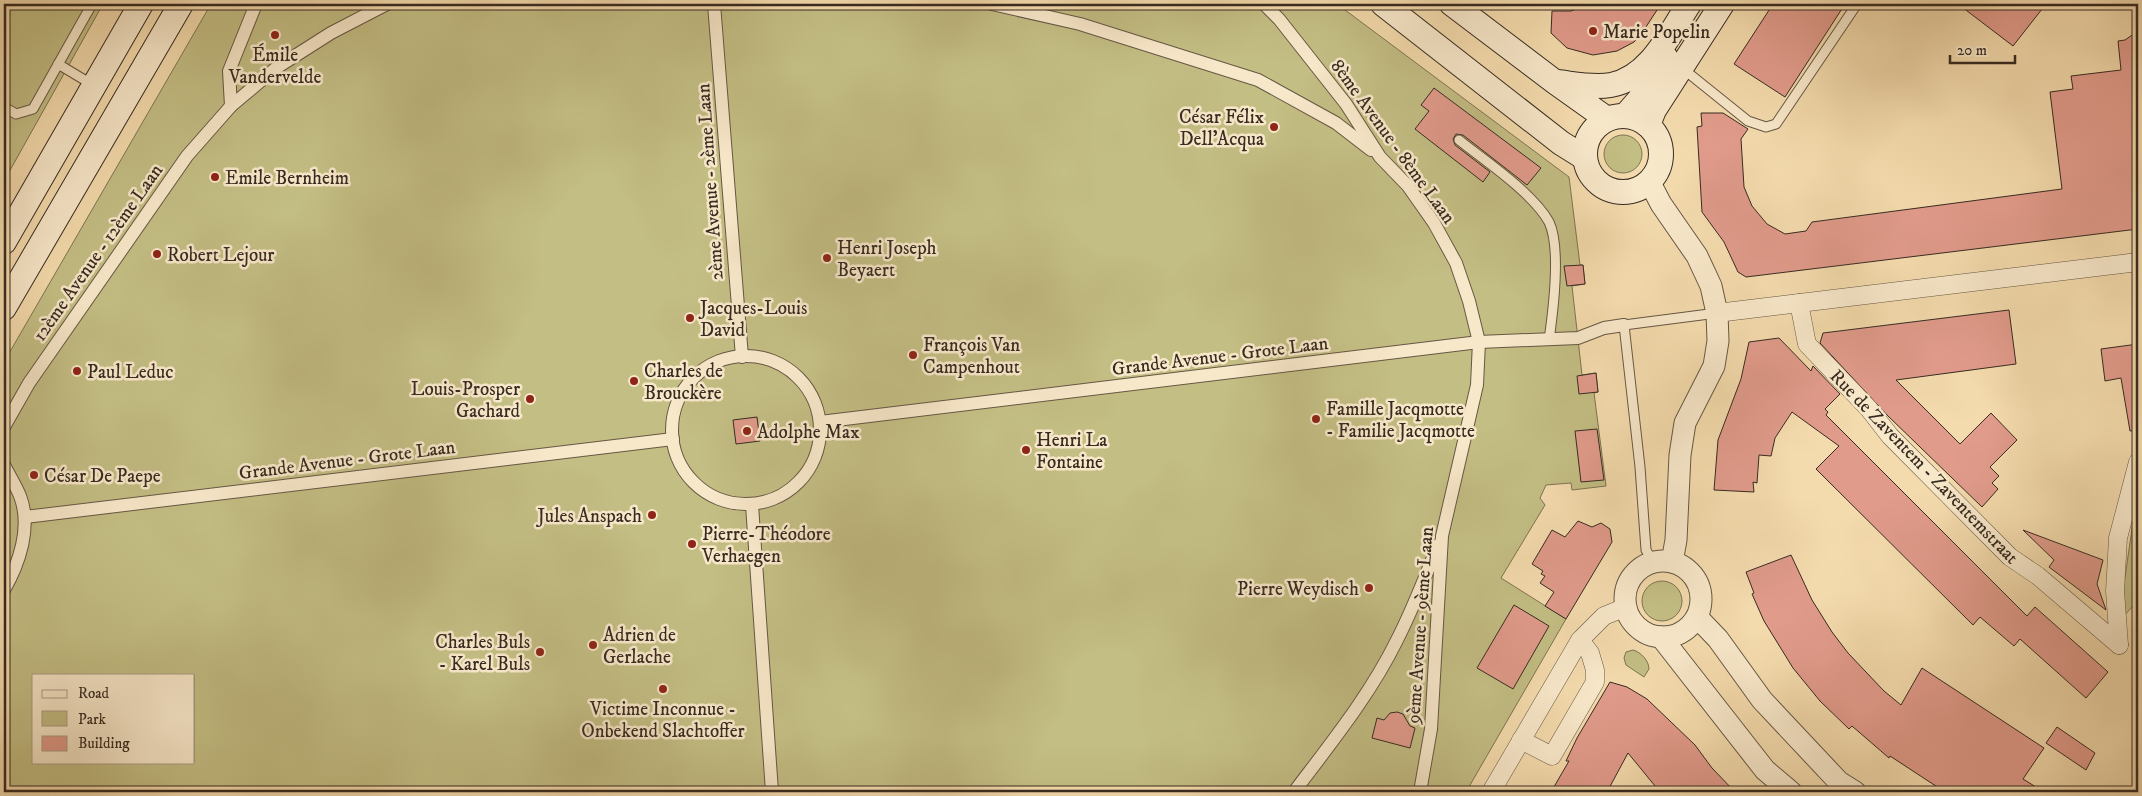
<svg xmlns="http://www.w3.org/2000/svg" width="2142" height="796" font-family="'IM FELL DW Pica',serif">
  <rect width="100%" height="100%" fill="#f4dbad"/>
  <filter id="stains"><feTurbulence type="fractalNoise" baseFrequency=".004" numOctaves="4"/><feColorMatrix values="0 0 0 0 .2 0 0 0 0 .09 0 0 0 0 .02 0 0 0 .5 -.17"/></filter>
  <radialGradient id="worn" r=".72"><stop offset=".6" stop-color="#630" stop-opacity="0"/><stop offset="1" stop-color="#630" stop-opacity=".3"/></radialGradient>
  <g fill="#c3be84" stroke="#7d7452" fill-rule="evenodd">
    <polygon points="4,4 103,4 4,181"/>
    <path d="M211 4H1337L1569 177 1580 265H1583L1585 284 1572 286 1582 375 1596 373 1598 392 1594 393 1606 486 1572 490 1571 483 1546 485 1540 498 1545 505 1501 578 1566 619 1466 792H4V362ZM34 675H194V762H34Z"/>
    <circle cx="1623" cy="154" r="19"/>
    <polygon points="2138,498 2138,611 2133,606 2122,618 2123,591 2135,508"/>
    <circle cx="1662" cy="601" r="20"/>
    <path d="M1633 650C1641 652 1649 661 1649 669L1644 677 1626 665 1624 658 1626 652Z"/>
  </g>
  <g fill="#e19b8b" stroke="#372b21">
    <polygon points="1590,4 1661,4 1642,33 1634,42 1617,51 1593,55 1567,48 1551,33 1552,11 1571,11"/>
    <polygon points="1773,4 1845,4 1785,97 1734,64"/>
    <polygon points="1958,4 2046,4 2013,46"/>
    <polygon points="2138,31 2138,229 1746,277 1738,272 1724,242 1702,212 1697,127 1702,126 1701,113 1723,113 1748,129 1741,139 1744,187 1752,206 1767,224 1785,234 1806,231 1812,222 2062,189 2050,92 2073,89 2071,76 2121,70 2118,41 2125,40"/>
    <polygon points="1434,88 1541,168 1527,185 1463,135 1456,134 1453,139 1455,145 1490,172 1483,182 1415,129 1429,111 1421,105"/>
    <polygon points="1583,265 1585,284 1567,286 1564,266"/>
    <polygon points="2009,310 2016,364 1896,380 1960,444 1991,413 2017,440 1990,467 1999,476 1992,483 1998,489 1982,507 1888,416 1820,343 1823,333"/>
    <polygon points="1779,338 1811,371 1813,366 1840,394 1825,409 1828,412 1826,415 2027,616 2035,607 2108,672 2086,698 2020,639 2014,646 1980,617 1973,625 1816,469 1839,446 1792,412 1775,438 1771,456 1759,455 1757,483 1753,482 1754,492 1714,490 1718,440 1741,379 1749,342"/>
    <polygon points="2138,344 2138,430 2130,431 2121,378 2105,381 2101,349"/>
    <polygon points="1596,373 1598,392 1579,394 1577,376"/>
    <polygon points="757,417 760,441 736,444 733,420"/>
    <polygon points="1597,429 1604,480 1581,482 1575,431"/>
    <polygon points="1578,521 1592,527 1601,523 1610,529 1612,542 1566,619 1545,606 1554,592 1540,583 1545,576 1541,574 1543,571 1532,564 1552,530 1565,537"/>
    <polygon points="2023,530 2103,560 2097,584 2106,610 2049,567 2054,560"/>
    <polygon points="1791,555 1812,600 1832,632 1848,653 1884,691 1901,705 1922,668 2044,748 2023,779 2044,792 1945,792 1890,756 1889,758 1852,726 1849,729 1820,701 1793,668 1764,621 1752,594 1754,593 1746,572"/>
    <polygon points="1514,605 1549,626 1513,689 1477,668"/>
    <polygon points="1610,682 1627,687 1647,699 1695,745 1712,768 1735,792 1660,792 1628,753 1607,792 1551,792 1569,761 1566,761 1577,738"/>
    <polygon points="1397,712 1403,714 1410,726 1415,728 1410,748 1372,738 1377,718 1384,720 1390,713"/>
    <polygon points="2057,727 2095,753 2086,770 2046,743"/>
  </g>
  <g fill="none" stroke-linecap="round" stroke-linejoin="round">
    <defs>
      <g id="service">
        <polyline points="58,64 93,85"/>
        <polyline points="1682,68 1748,121 1766,127 1776,124 1857,4"/>
        <polyline points="4,107 16,114 33,109 92,4"/>
        <path d="M1459 140C1485 161 1533 193 1549 222 1561 247 1553 312 1549 340"/>
        <polyline points="1653,562 1646,550 1640,467 1624,325 1717,313"/>
      </g>
      <g id="pedestrian">
        <polyline points="714,4 742,357"/>
        <polyline points="992,4 1080,24 1258,80 1336,123 1371,150"/>
        <polyline points="1264,4 1279,19 1346,104 1380,157 1408,186 1434,223 1456,263 1469,301 1479,342 1477,385 1442,536 1431,729 1420,792"/>
        <polyline points="231,106 229,71 256,4"/>
        <circle cx="746" cy="430" r="74"/>
        <polyline points="820,422 1479,342 1578,338 1604,328 1624,325"/>
        <polyline points="4,427 29,383 187,156 231,106 276,68 331,33 387,4"/>
        <path d="M4 465C9 475 16 486 20 496 32 527 19 564 4 590"/>
        <polyline points="752,505 772,792"/>
        <polyline points="25,517 673,439"/>
        <path d="M1294 792C1331 743 1370 695 1397 640 1413 609 1425 577 1438 545"/>
      </g>
      <g id="minor">
        <polyline points="1799,303 1807,344 1869,409 1890,436 2010,557 2038,576 2119,645"/>
        <polyline points="1717,313 2138,262"/>
        <polyline points="2119,645 2115,591 2118,538 2138,462"/>
        <polyline points="1521,740 1552,756 1595,682 1595,670 1590,653 1580,640"/>
        <polyline points="1491,792 1580,640 1604,616 1626,607"/>
      </g>
      <g id="tertiary">
        <polyline points="1649,181 1661,204 1697,256 1711,286 1717,313 1718,341 1714,366 1685,423 1680,455 1676,540 1672,562"/>
        <circle cx="1663" cy="599" r="38"/>
        <polyline points="1697,617 1718,639 1762,700 1839,782 1855,792"/>
        <polyline points="1661,637 1765,770 1791,792"/>
      </g>
      <g id="secondary">
        <polyline points="1383,4 1561,143 1585,158"/>
        <polyline points="1452,4 1555,82 1607,119"/>
        <path d="M1557 82C1575 84 1593 88 1611 85 1650 78 1670 33 1689 4"/>
        <polyline points="1625,116 1639,100 1666,58"/>
        <circle cx="1623" cy="154" r="38"/>
        <polyline points="1648,125 1654,110 1722,4"/>
        <polyline points="4,242 141,4"/>
        <polyline points="4,308 181,4"/>
      </g>
    </defs>
    <use href="#service" stroke="#665744" stroke-width="11"/>
    <use href="#pedestrian" stroke="#665744" stroke-width="14"/>
    <use href="#minor" stroke="#665744" stroke-width="19"/>
    <use href="#tertiary" stroke="#665744" stroke-width="23"/>
    <use href="#secondary" stroke="#372b21" stroke-width="26"/>
    <use href="#service" stroke="#f8e8ca" stroke-width="9"/>
    <use href="#pedestrian" stroke="#f8e8ca" stroke-width="12"/>
    <use href="#minor" stroke="#f8e8ca" stroke-width="18"/>
    <use href="#tertiary" stroke="#f8e8ca" stroke-width="21"/>
    <use href="#secondary" stroke="#f8e8ca" stroke-width="24"/>
  </g>
  <g fill="#8f2418" stroke="#f8e8ca" stroke-width="2">
    <circle cx="1593" cy="31" r="5"/>
    <circle cx="275" cy="35" r="5"/>
    <circle cx="1274" cy="127" r="5"/>
    <circle cx="215" cy="177" r="5"/>
    <circle cx="157" cy="254" r="5"/>
    <circle cx="827" cy="258" r="5"/>
    <circle cx="690" cy="318" r="5"/>
    <circle cx="913" cy="355" r="5"/>
    <circle cx="77" cy="371" r="5"/>
    <circle cx="634" cy="381" r="5"/>
    <circle cx="530" cy="399" r="5"/>
    <circle cx="1316" cy="419" r="5"/>
    <circle cx="747" cy="431" r="5"/>
    <circle cx="1026" cy="450" r="5"/>
    <circle cx="34" cy="475" r="5"/>
    <circle cx="652" cy="515" r="5"/>
    <circle cx="692" cy="544" r="5"/>
    <circle cx="1369" cy="588" r="5"/>
    <circle cx="593" cy="645" r="5"/>
    <circle cx="540" cy="652" r="5"/>
    <circle cx="663" cy="689" r="5"/>
  </g>
  <g text-anchor="middle" stroke-width="5" stroke-linejoin="round" paint-order="stroke">
    <g font-size="19" fill="#372b21" stroke="#f8e8ca" text-anchor="start">
      <text x="1603" y="38">Marie Popelin</text>
      <text x="275" y="61" text-anchor="middle">Émile<tspan x="275" dy="22">Vandervelde</tspan></text>
      <text x="1264" y="123" text-anchor="end">César Félix<tspan x="1264" dy="22">Dell'Acqua</tspan></text>
      <text x="225" y="184">Emile Bernheim</text>
      <text x="837" y="254">Henri Joseph<tspan x="837" dy="22">Beyaert</tspan></text>
      <text x="167" y="261">Robert Lejour</text>
      <text x="700" y="314">Jacques-Louis<tspan x="700" dy="22">David</tspan></text>
      <text x="923" y="351">François Van<tspan x="923" dy="22">Campenhout</tspan></text>
      <text x="644" y="377">Charles de<tspan x="644" dy="22">Brouckère</tspan></text>
      <text x="87" y="378">Paul Leduc</text>
      <text x="520" y="395" text-anchor="end">Louis-Prosper<tspan x="520" dy="22">Gachard</tspan></text>
      <text x="1326" y="415">Famille Jacqmotte<tspan x="1326" dy="22">- Familie Jacqmotte</tspan></text>
      <text x="757" y="438">Adolphe Max</text>
      <text x="1036" y="446">Henri La<tspan x="1036" dy="22">Fontaine</tspan></text>
      <text x="44" y="482">César De Paepe</text>
      <text x="642" y="522" text-anchor="end">Jules Anspach</text>
      <text x="702" y="540">Pierre-Théodore<tspan x="702" dy="22">Verhaegen</tspan></text>
      <text x="1359" y="595" text-anchor="end">Pierre Weydisch</text>
      <text x="603" y="641">Adrien de<tspan x="603" dy="22">Gerlache</tspan></text>
      <text x="530" y="648" text-anchor="end">Charles Buls<tspan x="530" dy="22">- Karel Buls</tspan></text>
      <text x="663" y="715" text-anchor="middle">Victime Inconnue -<tspan x="663" dy="22">Onbekend Slachtoffer</tspan></text>
    </g>
    <g font-size="19" fill="#372b21" stroke="#f8e8ca">
      <text transform="translate(1394 141) rotate(54)" y="7">8ème Avenue - 8ème Laan</text>
      <text transform="translate(709 182) rotate(-94)" y="7">2ème Avenue - 2ème Laan</text>
      <text transform="translate(97 252) rotate(-55)" y="7">12ème Avenue - 12ème Laan</text>
      <text transform="translate(1220 355) rotate(-7)" y="7">Grande Avenue - Grote Laan</text>
      <text transform="translate(347 459) rotate(-7)" y="7">Grande Avenue - Grote Laan</text>
      <text transform="translate(1925 466) rotate(46)" y="7">Rue de Zaventem - Zaventemstraat</text>
      <text transform="translate(1419 625) rotate(-86)" y="7">9ème Avenue - 9ème Laan</text>
    </g>
  </g>
  <rect width="2142" height="796" fill="none" stroke="#f4dbad" stroke-width="20"/>
  <rect x="5" y="5" width="2132" height="786" fill="none" stroke="#372b21" stroke-width="2.5"/>
  <rect x="10" y="10" width="2122" height="776" fill="none" stroke="#372b21"/>
  <rect x="32" y="674" width="162" height="90" fill="#f8e8ca" stroke="#ab9c86"/>
  <rect x="42" y="690" width="25" height="8" fill="#f8e8ca" stroke="#ab9c86"/>
  <text x="78" y="698" font-size="15" fill="#372b21">Road</text>
  <rect x="42" y="711" width="25" height="15" fill="#c3be84" stroke="#ab9c86"/>
  <text x="78" y="724" font-size="15" fill="#372b21">Park</text>
  <rect x="42" y="736" width="25" height="15" fill="#e19b8b" stroke="#ab9c86"/>
  <text x="78" y="748" font-size="15" fill="#372b21">Building</text>
  <path d="M1950 55v8h65v-8" fill="none" stroke="#372b21" stroke-width="2.5"/>
  <text x="1957" y="55" font-size="15" fill="#372b21" stroke="#f8e8ca" stroke-width="4" paint-order="stroke">20 m</text>
  <rect width="100%" height="100%" filter="url(#stains)"/>
  <rect width="100%" height="100%" fill="url(#worn)"/>
</svg>
